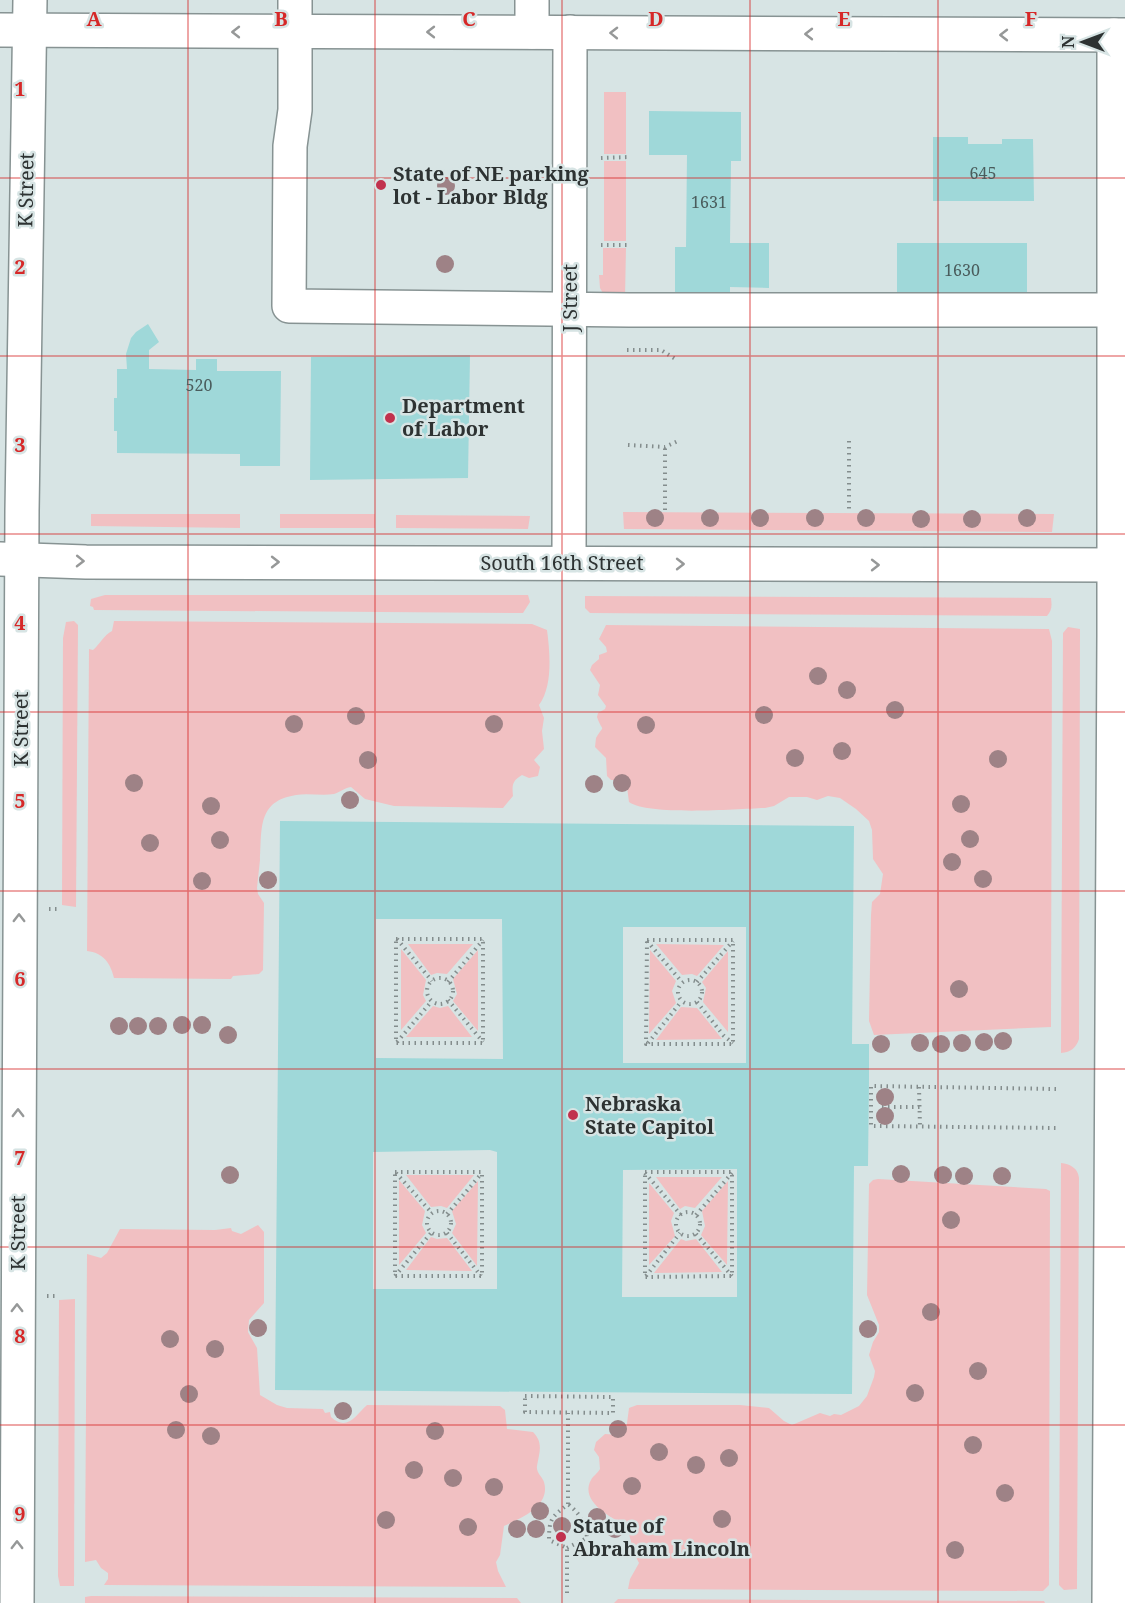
<svg xmlns="http://www.w3.org/2000/svg" width="1125" height="1603" font-family="'Noto Serif',serif">
  <rect width="100%" height="100%" fill="#d7e4e4"/>
  <g fill="#f1c0c2">
    <rect x="604" y="92" width="22" height="62"/>
    <rect x="604" y="161" width="22" height="80"/>
    <polygon points="603,248 626,248 625,298 604,295 600,288 599,275 603,275"/>
    <polygon points="623,512 1054,514 1052,532 624,529"/>
    <polygon points="91,514 240,514 240,528 91,526"/>
    <rect x="280" y="514" width="95" height="14"/>
    <polygon points="396,515 530,516 528,529 396,528"/>
    <polygon points="105,595 528,595 530,602 523,613 94,610 93,607 90,606 91,599"/>
    <path d="M585 596 1051 598C1052 606 1052 610 1047 616L590 613 585 608Z"/>
    <polygon points="74,621 78,625 76,907 62,905 63,638 66,622"/>
    <path d="M114 621 532 624 547 630C550 653 553 686 539 705L544 718 542 731 544 749 534 760 540 767 538 776 529 778 522 775C512 781 512 785 513 796L503 808 394 806 365 799 351 787C344 788 340 792 334 794 322 796 308 793 296 795 257 801 262 829 260 860 259 869 258 878 257 888L258 894 264 903 263 970 259 974 233 976 231 979 114 978C110 962 103 953 87 951L89 649 93 650C100 644 104 635 112 631Z"/>
    <path d="M606 625 1049 629 1052 641 1051 1027 874 1035 869 1021 871 915 872 902 880 894 883 874 873 859 872 830 869 821 856 809 840 798 828 796 817 800 807 797H789L774 806 765 808C739 809 648 816 629 802L626 780H611L607 776 606 758 595 747 596 738C605 723 603 734 597 717L598 713 605 709 606 706 598 695 600 685 590 670 592 665 599 659V655L607 652 606 647 599 639Z"/>
    <path d="M1068 627 1080 629 1079 1039C1076 1048 1071 1052 1061 1053L1063 633Z"/>
    <polygon points="408,944 473,944 447,974 437,973 431,975"/>
    <polygon points="656,944 724,945 697,976 692,974 682,975"/>
    <polygon points="401,949 426,980 423,995 426,1001 401,1030"/>
    <polygon points="478,950 478,1031 453,1001 457,994 453,979"/>
    <polygon points="650,950 676,981 672,991 676,1003 649,1034"/>
    <polygon points="728,951 728,1032 703,1002 706,988 702,982"/>
    <polygon points="433,1006 440,1008 448,1006 472,1037 406,1037"/>
    <polygon points="681,1007 697,1008 722,1039 656,1040"/>
    <path d="M1061 1163C1070 1164 1078 1168 1079 1178L1077 1586V1589L1064 1590 1059 1585Z"/>
    <polygon points="406,1175 474,1175 447,1208 441,1206 431,1207"/>
    <polygon points="656,1177 722,1177 695,1208 685,1206 680,1209"/>
    <path d="M878 1179 1046 1189 1050 1191 1049 1585 1043 1591 628 1589 630 1579 639 1563 633 1551 627 1525C612 1519 579 1501 591 1480 593 1476 597 1474 600 1469L599 1457 594 1450 596 1442 605 1434 622 1435 626 1431 629 1408 637 1405H740L769 1408 784 1421 792 1425 820 1413 830 1416 834 1414 841 1415 859 1406 867 1396 874 1377 875 1371 869 1355 873 1342 879 1332V1325L867 1295 869 1184 873 1180Z"/>
    <polygon points="399,1180 425,1211 422,1225 426,1233 399,1265"/>
    <polygon points="478,1181 477,1266 452,1233 456,1224 452,1211"/>
    <polygon points="728,1181 727,1265 701,1235 705,1226 702,1211"/>
    <polygon points="649,1183 674,1213 671,1221 675,1236 649,1265"/>
    <path d="M258 1225 264 1232V1303L249 1320 248 1332 257 1348 260 1395 277 1405 287 1408 323 1409 325 1413 330 1412 331 1417C347 1432 356 1415 367 1405L500 1406 505 1410 507 1429 533 1432C544 1443 539 1453 537 1466 536 1473 542 1476 544 1482 551 1506 521 1518 504 1526L500 1555 496 1562 498 1571 506 1587 104 1585 108 1579V1573L101 1568 96 1560 85 1562 87 1254 101 1258 107 1253 120 1229 215 1230 231 1228 232 1231 241 1234Z"/>
    <polygon points="431,1237 437,1239 447,1238 472,1271 406,1270"/>
    <polygon points="681,1239 686,1241 696,1239 722,1272 654,1273"/>
    <polygon points="75,1299 74,1586 60,1586 58,1576 59,1300"/>
    <polygon points="91,1596 517,1598 521,1603 85,1603 85,1597"/>
    <polygon points="618,1599 1044,1601 1045,1603 614,1603"/>
  </g>
  <g fill="#9fd8d9" fill-rule="evenodd">
    <polygon points="649,111 741,112 741,161 731,161 730,243 769,243 769,288 730,287 730,293 675,293 675,247 686,247 687,155 649,155"/>
    <polygon points="933,137 968,137 968,144 1002,144 1002,139 1033,139 1034,201 933,201"/>
    <rect x="897" y="243" width="130" height="54"/>
    <polygon points="148,324 159,342 149,350 149,369 196,370 196,359 217,359 217,371 281,371 280,466 240,466 240,454 117,453 117,431 114,431 114,398 117,398 117,369 127,369 126,354 131,338 136,332"/>
    <polygon points="470,355 468,478 310,480 311,357"/>
    <path d="M280 821 854 826 852 1044H869V1079L868 1166H854L852 1394 275 1390ZM376 919H502L503 1059 376 1058ZM623 927H746V1063H623ZM490 1150 497 1152V1289H373V1152ZM737 1169V1297H622L623 1170Z"/>
  </g>
  <g fill="none" stroke-linecap="round" stroke-linejoin="round">
    <defs>
      <g id="minor">
        <polyline points="295,0 295,110 290,146 289,306 629,310 1115,310"/>
        <polyline points="532,32 532,0"/>
        <polyline points="569,563 570,32"/>
        <polyline points="1109,1603 1114,635 1114,35"/>
      </g>
      <g id="major">
        <polyline points="0,30 1125,35"/>
        <polyline points="0,559 86,562 1125,565"/>
        <polyline points="17,1603 22,511 30,0"/>
      </g>
    </defs>
    <use href="#minor" stroke="#879393" stroke-width="36"/>
    <use href="#major" stroke="#879393" stroke-width="36"/>
    <g stroke="#848d8d" stroke-width="4" stroke-dasharray="1.5 4.5" stroke-linecap="butt">
      <polyline points="601,158 630,157"/>
      <polyline points="601,245 629,245"/>
      <polyline points="627,350 661,350 677,360"/>
      <polyline points="849,441 849,510"/>
      <polyline points="628,445 665,447 678,441"/>
      <polyline points="665,510 665,447"/>
      <polyline points="49,909 61,909"/>
      <rect x="396" y="939" width="87" height="104"/>
      <polyline points="397,939 432,981"/>
      <polygon points="647,940 733,940 733,1044 646,1044"/>
      <polyline points="647,941 682,982"/>
      <circle cx="440" cy="991" r="13"/>
      <circle cx="690" cy="992" r="12"/>
      <polyline points="448,982 483,940"/>
      <polyline points="697,982 733,941"/>
      <polyline points="448,1000 483,1042"/>
      <polyline points="697,1002 724,1036 733,1043"/>
      <polyline points="397,1042 432,1001"/>
      <polyline points="648,1043 681,1002"/>
      <polyline points="919,1087 920,1127"/>
      <polyline points="1056,1089 871,1086 871,1126 1056,1128"/>
      <polyline points="882,1107 920,1107"/>
      <rect x="395" y="1172" width="87" height="104"/>
      <polygon points="645,1172 732,1172 732,1276 645,1277"/>
      <polyline points="396,1173 432,1213"/>
      <polyline points="645,1173 681,1215"/>
      <circle cx="439" cy="1223" r="12"/>
      <circle cx="688" cy="1224" r="12"/>
      <polyline points="447,1214 482,1173"/>
      <polyline points="696,1215 732,1173"/>
      <polyline points="447,1233 481,1276"/>
      <polyline points="696,1234 732,1276"/>
      <polyline points="395,1276 431,1233"/>
      <polyline points="646,1276 680,1233"/>
      <polyline points="47,1296 59,1296"/>
      <polygon points="525,1396 613,1397 613,1413 525,1412"/>
      <path d="M567 1548 587 1538C586 1523 579 1513 568 1504"/>
      <path d="M567 1593V1548L549 1540C549 1518 552 1517 568 1504V1413"/>
    </g>
    <use href="#minor" stroke="#fff" stroke-width="33"/>
    <use href="#major" stroke="#fff" stroke-width="33"/>
  </g>
  <g fill="#9e8286">
    <circle cx="446" cy="186" r="9"/>
    <circle cx="445" cy="264" r="9"/>
    <circle cx="655" cy="518" r="9"/>
    <circle cx="710" cy="518" r="9"/>
    <circle cx="760" cy="518" r="9"/>
    <circle cx="815" cy="518" r="9"/>
    <circle cx="866" cy="518" r="9"/>
    <circle cx="1027" cy="518" r="9"/>
    <circle cx="921" cy="519" r="9"/>
    <circle cx="972" cy="519" r="9"/>
    <circle cx="818" cy="676" r="9"/>
    <circle cx="847" cy="690" r="9"/>
    <circle cx="895" cy="710" r="9"/>
    <circle cx="764" cy="715" r="9"/>
    <circle cx="356" cy="716" r="9"/>
    <circle cx="294" cy="724" r="9"/>
    <circle cx="494" cy="724" r="9"/>
    <circle cx="646" cy="725" r="9"/>
    <circle cx="842" cy="751" r="9"/>
    <circle cx="795" cy="758" r="9"/>
    <circle cx="998" cy="759" r="9"/>
    <circle cx="368" cy="760" r="9"/>
    <circle cx="134" cy="783" r="9"/>
    <circle cx="622" cy="783" r="9"/>
    <circle cx="594" cy="784" r="9"/>
    <circle cx="350" cy="800" r="9"/>
    <circle cx="961" cy="804" r="9"/>
    <circle cx="211" cy="806" r="9"/>
    <circle cx="970" cy="839" r="9"/>
    <circle cx="220" cy="840" r="9"/>
    <circle cx="150" cy="843" r="9"/>
    <circle cx="952" cy="862" r="9"/>
    <circle cx="983" cy="879" r="9"/>
    <circle cx="268" cy="880" r="9"/>
    <circle cx="202" cy="881" r="9"/>
    <circle cx="959" cy="989" r="9"/>
    <circle cx="182" cy="1025" r="9"/>
    <circle cx="202" cy="1025" r="9"/>
    <circle cx="119" cy="1026" r="9"/>
    <circle cx="138" cy="1026" r="9"/>
    <circle cx="158" cy="1026" r="9"/>
    <circle cx="228" cy="1035" r="9"/>
    <circle cx="1003" cy="1041" r="9"/>
    <circle cx="984" cy="1042" r="9"/>
    <circle cx="920" cy="1043" r="9"/>
    <circle cx="962" cy="1043" r="9"/>
    <circle cx="881" cy="1044" r="9"/>
    <circle cx="941" cy="1044" r="9"/>
    <circle cx="885" cy="1097" r="9"/>
    <circle cx="885" cy="1116" r="9"/>
    <circle cx="901" cy="1174" r="9"/>
    <circle cx="230" cy="1175" r="9"/>
    <circle cx="943" cy="1175" r="9"/>
    <circle cx="964" cy="1176" r="9"/>
    <circle cx="1002" cy="1176" r="9"/>
    <circle cx="951" cy="1220" r="9"/>
    <circle cx="931" cy="1312" r="9"/>
    <circle cx="258" cy="1328" r="9"/>
    <circle cx="868" cy="1329" r="9"/>
    <circle cx="170" cy="1339" r="9"/>
    <circle cx="215" cy="1349" r="9"/>
    <circle cx="978" cy="1371" r="9"/>
    <circle cx="915" cy="1393" r="9"/>
    <circle cx="189" cy="1394" r="9"/>
    <circle cx="343" cy="1411" r="9"/>
    <circle cx="618" cy="1429" r="9"/>
    <circle cx="176" cy="1430" r="9"/>
    <circle cx="435" cy="1431" r="9"/>
    <circle cx="211" cy="1436" r="9"/>
    <circle cx="973" cy="1445" r="9"/>
    <circle cx="659" cy="1452" r="9"/>
    <circle cx="729" cy="1458" r="9"/>
    <circle cx="696" cy="1465" r="9"/>
    <circle cx="414" cy="1470" r="9"/>
    <circle cx="453" cy="1478" r="9"/>
    <circle cx="632" cy="1486" r="9"/>
    <circle cx="494" cy="1487" r="9"/>
    <circle cx="1005" cy="1493" r="9"/>
    <circle cx="540" cy="1511" r="9"/>
    <circle cx="597" cy="1517" r="9"/>
    <circle cx="722" cy="1519" r="9"/>
    <circle cx="386" cy="1520" r="9"/>
    <circle cx="562" cy="1526" r="9"/>
    <circle cx="468" cy="1527" r="9"/>
    <circle cx="517" cy="1529" r="9"/>
    <circle cx="536" cy="1529" r="9"/>
    <circle cx="615" cy="1529" r="9"/>
    <circle cx="955" cy="1550" r="9"/>
  </g>
  <defs><path id="oneway-chevron" d="M-2-3.5L2.5 0L-2 3.5" fill="none" stroke-width="1.6" stroke-linecap="round" stroke-linejoin="round" transform="scale(1.5)"/></defs>
  <g stroke="#969898">
    <use href="#oneway-chevron" transform="translate(236 32) rotate(-180)"/>
    <use href="#oneway-chevron" transform="translate(431 32) rotate(180)"/>
    <use href="#oneway-chevron" transform="translate(614 33) rotate(-179)"/>
    <use href="#oneway-chevron" transform="translate(809 34) rotate(-180)"/>
    <use href="#oneway-chevron" transform="translate(1004 35) rotate(-180)"/>
    <use href="#oneway-chevron" transform="translate(80 561) rotate(1)"/>
    <use href="#oneway-chevron" transform="translate(275 562)"/>
    <use href="#oneway-chevron" transform="translate(680 564)"/>
    <use href="#oneway-chevron" transform="translate(875 565)"/>
    <use href="#oneway-chevron" transform="translate(19 918) rotate(-90)"/>
    <use href="#oneway-chevron" transform="translate(18 1113) rotate(-90)"/>
    <use href="#oneway-chevron" transform="translate(17 1308) rotate(-90)"/>
    <use href="#oneway-chevron" transform="translate(17 1545) rotate(-90)"/>
  </g>
  <path fill="none" stroke="#d62828" stroke-width="1.5" stroke-opacity="0.55" d="M188 0V1603M375 0V1603M562 0V1603M750 0V1603M938 0V1603M0 178H1125M0 356H1125M0 534H1125M0 712H1125M0 891H1125M0 1069H1125M0 1247H1125M0 1425H1125"/>
  <g fill="#c1314d" stroke="#d7e4e4" stroke-width="2">
    <circle cx="381" cy="185" r="6"/>
    <circle cx="390" cy="418" r="6"/>
    <circle cx="573" cy="1115" r="6"/>
    <circle cx="561" cy="1537" r="6"/>
  </g>
  <g text-anchor="middle" stroke-width="5" stroke-linejoin="round" paint-order="stroke">
    <g font-size="16" fill="#4a5c5c">
      <text x="983" y="179">645</text>
      <text x="709" y="208">1631</text>
      <text x="962" y="276">1630</text>
      <text x="199" y="391">520</text>
    </g>
    <g font-size="20" font-weight="bold" fill="#2d3232" stroke="#d7e4e4" text-anchor="start">
      <text x="393" y="181">State of NE parking<tspan x="393" dy="23">lot - Labor Bldg</tspan></text>
      <text x="402" y="413">Department<tspan x="402" dy="23">of Labor</tspan></text>
      <text x="585" y="1111">Nebraska<tspan x="585" dy="23">State Capitol</tspan></text>
      <text x="573" y="1533">Statue of<tspan x="573" dy="23">Abraham Lincoln</tspan></text>
    </g>
    <g font-size="20" fill="#2d3232" stroke="#d7e4e4">
      <text transform="translate(26 190) rotate(-89)" y="7">K Street</text>
      <text transform="translate(570 298) rotate(-90)" y="7">J Street</text>
      <text x="562" y="570">South 16th Street</text>
      <text transform="translate(21 729) rotate(-90)" y="7">K Street</text>
      <text transform="translate(18 1233) rotate(-90)" y="7">K Street</text>
    </g>
  </g>
  <g font-size="20" text-anchor="middle" font-weight="bold" fill="#d62828" stroke="#d7e4e4" stroke-width="5" stroke-linejoin="round" paint-order="stroke">
    <text x="94" y="26">A</text>
    <text x="281" y="26">B</text>
    <text x="469" y="26">C</text>
    <text x="656" y="26">D</text>
    <text x="844" y="26">E</text>
    <text x="1031" y="26">F</text>
    <text x="20" y="96">1</text>
    <text x="20" y="274">2</text>
    <text x="20" y="452">3</text>
    <text x="20" y="630">4</text>
    <text x="20" y="808">5</text>
    <text x="20" y="986">6</text>
    <text x="20" y="1165">7</text>
    <text x="20" y="1343">8</text>
    <text x="20" y="1521">9</text>
  </g>
  <g transform="translate(1083 42) rotate(270)" stroke="#d7e4e4" stroke-width="4.5" paint-order="stroke">
  <path d="M0-4.5L10 22L0 15L-10 22Z" fill="#2d3232"/>
  <text y="-9" font-size="16" font-weight="bold" text-anchor="middle" fill="#2d3232">N</text>
  </g>
</svg>
